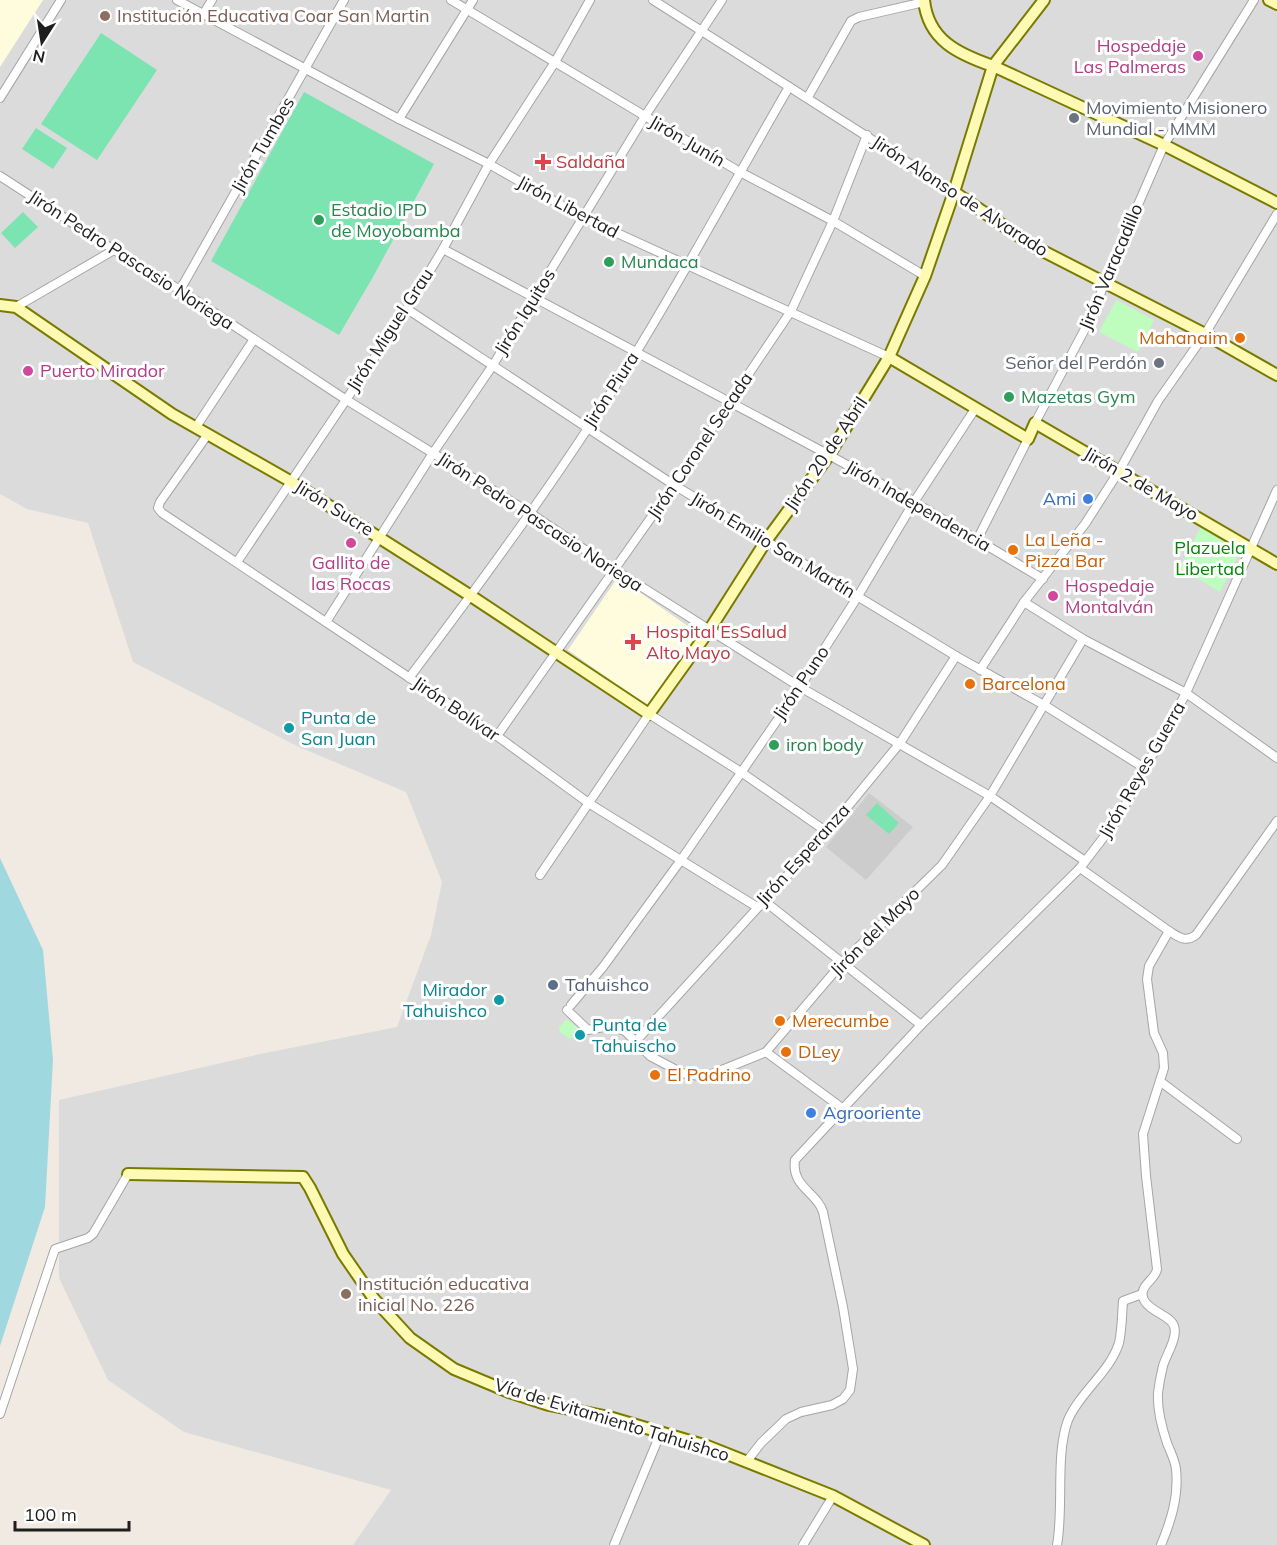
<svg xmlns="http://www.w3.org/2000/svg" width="1277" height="1545" font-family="Mulish,sans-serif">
  <rect width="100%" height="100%" fill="#f0eae3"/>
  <polygon fill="#dcdbdb" points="0,0 1277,0 1277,1545 353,1545 391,1490 184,1432 108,1380 59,1278 59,1100 260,1054 397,1027 431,935 442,882 406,792 299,747 133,662 88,523 27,509 0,494"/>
  <g fill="#fffbdd">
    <polygon points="0,0 43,0 0,67"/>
    <polygon points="618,577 699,634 699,637 649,705 646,705 568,650"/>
  </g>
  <polygon fill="#ccc" points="869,793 913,827 866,880 826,847"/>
  <g fill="#befdbd">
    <polygon points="1116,300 1154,320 1138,352 1099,332"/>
    <polygon points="1201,527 1241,549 1220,592 1179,568"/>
    <polygon points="566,1019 583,1032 570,1039 560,1032 559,1028"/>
  </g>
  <g fill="#7be4b1">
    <polygon points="101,33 157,70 97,160 41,124"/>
    <polygon points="304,92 434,164 373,277 339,335 211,261"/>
    <polygon points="36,128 67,148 53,169 22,149"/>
    <polygon points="23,212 38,227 15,248 1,233"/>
    <polygon points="877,803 899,823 889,834 866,815"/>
  </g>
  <polygon fill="#a0d8e0" points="0,858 43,950 53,1060 45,1207 0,1346"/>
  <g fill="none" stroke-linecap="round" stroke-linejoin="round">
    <defs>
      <g id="street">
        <polyline points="177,0 399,119 489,164 584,218 889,357"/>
        <polyline points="451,0 645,116 740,172 833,221 925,276"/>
        <polyline points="653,0 954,192"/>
        <polyline points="204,13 212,0"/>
        <polyline points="808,97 851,21 859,17 924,2"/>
        <polyline points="0,98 61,0"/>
        <polyline points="399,119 473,0"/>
        <polyline points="0,176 114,250 180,290 345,399 530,513 615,570 800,687 990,796 1085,861"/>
        <polyline points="443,249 829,455 914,502 1043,579"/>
        <polyline points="180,290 344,0"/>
        <polyline points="16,307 114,250"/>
        <polyline points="407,309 674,485 956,656 1044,705 1146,769"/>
        <polyline points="1035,423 1095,310 1104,283 1164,145 1254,0"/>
        <polyline points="196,427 254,339"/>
        <polyline points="208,434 160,502 158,508 162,513 497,736 590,804 757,907"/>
        <polyline points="977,540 1028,439"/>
        <polyline points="237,562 407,309 443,249 489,164 555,62 590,0"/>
        <polyline points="1024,602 1083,639 1186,693 1277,758"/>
        <polyline points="326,622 433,453 493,365 645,116 722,0"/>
        <polyline points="980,670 1024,602 1085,524 1119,471 1158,401 1205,334 1277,214"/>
        <path d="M409 678C489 572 568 464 637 351 690 264 738 175 789 87"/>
        <polyline points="497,736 674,485 791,311 833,221 867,135"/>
        <path d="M1080 868 1169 931C1179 937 1185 943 1196 935L1277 821"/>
        <polyline points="540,875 649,714 741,772 827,832"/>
        <polyline points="763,900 921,1025"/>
        <polyline points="571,1005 603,967 681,860 800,687 858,596 914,502 975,409"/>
        <polyline points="567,1010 588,1030 609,1026 625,1031 650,1056 682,1073 699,1076 712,1074 766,1052 842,963 942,865 990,796 1083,639"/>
        <polyline points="635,1042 827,832 900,743 956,656"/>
        <polyline points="766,1052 842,1108"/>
        <polyline points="1161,1082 1237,1139"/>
        <polyline points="0,1414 55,1249 88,1238 93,1234 128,1174"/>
        <path d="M747 1461 761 1443 786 1419 801 1412 832 1405 843 1399 850 1390 853 1369 843 1307 823 1212C817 1192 791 1187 795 1160L921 1025 1080 868 1117 820 1186 693 1277 490"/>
        <polyline points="614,1545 661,1432"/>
        <polyline points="803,1545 833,1496"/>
        <path d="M1057 1545C1064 1507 1055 1455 1068 1420 1080 1392 1110 1372 1119 1343 1122 1330 1122 1314 1123 1301L1142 1294"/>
        <path d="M1161 1545C1171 1521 1179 1496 1176 1469 1175 1460 1170 1451 1167 1443 1162 1428 1157 1409 1158 1393 1159 1384 1161 1374 1163 1366 1166 1355 1178 1338 1174 1326 1171 1316 1149 1311 1144 1300 1137 1286 1156 1280 1157 1269L1146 1176 1143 1134 1164 1068 1163 1053 1154 1033 1147 979 1149 966 1169 931"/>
      </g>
      <g id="secondary">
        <path d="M924 0C928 40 958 54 993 66L1164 145 1277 203"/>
        <polyline points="1269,0 1277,4"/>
        <polyline points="954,192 1035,247 1205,334 1277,375"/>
        <polyline points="0,305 16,307 172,414 290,481 471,596 649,714 710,629 766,541 829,455 889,357 925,276 954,192 993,66 1044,0"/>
        <polyline points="889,357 1028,439 1035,423 1277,564"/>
        <polyline points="128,1174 303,1177 310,1188 343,1254 374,1299 410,1338 454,1369 509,1392 549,1405 609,1417 707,1446 833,1496 924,1545"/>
      </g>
    </defs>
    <use href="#street" stroke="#a5a5a5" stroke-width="10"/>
    <use href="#secondary" stroke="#797a00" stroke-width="14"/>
    <use href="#street" stroke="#fff" stroke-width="8"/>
    <use href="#secondary" stroke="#fefab3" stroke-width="10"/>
  </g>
  <g fill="#8d6e63" stroke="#fff" stroke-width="2">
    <circle cx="105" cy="16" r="6"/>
    <circle cx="346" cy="1294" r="6"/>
  </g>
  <g fill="#d1479c" stroke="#fff" stroke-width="2">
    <circle cx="1198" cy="56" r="6"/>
    <circle cx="28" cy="371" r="6"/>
    <circle cx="351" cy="543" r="6"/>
    <circle cx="1053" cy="596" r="6"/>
  </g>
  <g fill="#6b7280" stroke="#fff" stroke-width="2">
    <circle cx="1074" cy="118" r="6"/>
    <circle cx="1159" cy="363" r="6"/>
  </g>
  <g fill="#e0444e" stroke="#fff" stroke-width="2">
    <path d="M540 153h6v6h6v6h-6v6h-6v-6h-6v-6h6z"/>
    <path d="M630 633h6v6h6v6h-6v6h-6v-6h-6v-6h6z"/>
  </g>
  <g fill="#2e9e5b" stroke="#fff" stroke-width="2">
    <circle cx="319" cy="220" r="6"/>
    <circle cx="609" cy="262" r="6"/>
    <circle cx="1009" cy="397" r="6"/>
    <circle cx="774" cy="745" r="6"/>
  </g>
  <g fill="#e8710a" stroke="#fff" stroke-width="2">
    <circle cx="1240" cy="338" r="6"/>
    <circle cx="1013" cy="550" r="6"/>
    <circle cx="970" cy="684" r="6"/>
    <circle cx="780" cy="1021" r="6"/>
    <circle cx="786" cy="1052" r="6"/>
    <circle cx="655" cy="1075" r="6"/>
  </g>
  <g fill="#3f7fe0" stroke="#fff" stroke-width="2">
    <circle cx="1088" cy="499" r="6"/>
    <circle cx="811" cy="1113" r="6"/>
  </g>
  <g fill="#0f9aa8" stroke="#fff" stroke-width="2">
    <circle cx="289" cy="728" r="6"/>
    <circle cx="499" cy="1000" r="6"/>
    <circle cx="580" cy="1035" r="6"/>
  </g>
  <circle fill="#5c6f8a" stroke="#fff" stroke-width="2" cx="553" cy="985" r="6"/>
  <g text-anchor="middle" stroke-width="6" stroke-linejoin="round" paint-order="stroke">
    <g font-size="18" fill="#785e54" stroke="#fff" text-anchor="start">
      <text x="117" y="22">Institución Educativa Coar San Martin</text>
      <text x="358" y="1290">Institución educativa<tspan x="358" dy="21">inicial No. 226</tspan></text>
    </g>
    <g font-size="18" fill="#b23c85" stroke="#fff" text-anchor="start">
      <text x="1186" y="52" text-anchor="end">Hospedaje<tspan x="1186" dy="21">Las Palmeras</tspan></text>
      <text x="40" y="377">Puerto Mirador</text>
      <text x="351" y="569" text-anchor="middle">Gallito de<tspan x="351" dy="21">las Rocas</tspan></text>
      <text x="1065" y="592">Hospedaje<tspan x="1065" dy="21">Montalván</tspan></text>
    </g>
    <g font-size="18" fill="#5b616d" stroke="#fff" text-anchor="start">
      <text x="1086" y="114">Movimiento Misionero<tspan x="1086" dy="21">Mundial - MMM</tspan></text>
      <text x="1147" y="369" text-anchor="end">Señor del Perdón</text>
    </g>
    <g font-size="18" fill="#1e1e1e" stroke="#fff">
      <text transform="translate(687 141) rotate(30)" y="6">Jirón Junín</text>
      <text transform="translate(263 145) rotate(-60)" y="6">Jirón Tumbes</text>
      <text transform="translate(960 196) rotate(33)" y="6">Jirón Alonso de Alvarado</text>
      <text transform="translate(568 207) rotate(28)" y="6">Jirón Libertad</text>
      <text transform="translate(131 260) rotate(33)" y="6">Jirón Pedro Pascasio Noriega</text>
      <text transform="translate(1111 267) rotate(-67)" y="6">Jirón Varacadillo</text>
      <text transform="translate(525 312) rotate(-58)" y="6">Jirón Iquitos</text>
      <text transform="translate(390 330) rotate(-57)" y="6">Jirón Miguel Grau</text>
      <text transform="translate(611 390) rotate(-57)" y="6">Jirón Piura</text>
      <text transform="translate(700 446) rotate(-56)" y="6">Jirón Coronel Secada</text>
      <text transform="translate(826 454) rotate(-56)" y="6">Jirón 20 de Abril</text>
      <text transform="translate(1141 484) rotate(30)" y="6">Jirón 2 de Mayo</text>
      <text transform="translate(918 506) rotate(30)" y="6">Jirón Independencia</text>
      <text transform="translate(334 508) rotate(32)" y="6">Jirón Sucre</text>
      <text transform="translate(540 522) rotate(33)" y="6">Jirón Pedro Pascasio Noriega</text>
      <text transform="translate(773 545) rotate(31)" y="6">Jirón Emilio San Martín</text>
      <text transform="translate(801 683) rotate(-56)" y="6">Jirón Puno</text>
      <text transform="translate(456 709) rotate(34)" y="6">Jirón Bolívar</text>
      <text transform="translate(1142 770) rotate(-60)" y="6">Jirón Reyes Guerra</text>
      <text transform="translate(803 855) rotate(-48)" y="6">Jirón Esperanza</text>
      <text transform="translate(875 932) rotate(-45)" y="6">Jirón del Mayo</text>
      <text transform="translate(612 1420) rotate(17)" y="6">Vía de Evitamiento Tahuishco</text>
    </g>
    <g font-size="18" fill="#be3a42" stroke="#fff" text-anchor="start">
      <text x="556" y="168">Saldaña</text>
      <text x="646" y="638">Hospital EsSalud<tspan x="646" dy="21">Alto Mayo</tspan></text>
    </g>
    <g font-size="18" fill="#27864d" stroke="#fff" text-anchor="start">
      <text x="331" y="216">Estadio IPD<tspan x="331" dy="21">de Moyobamba</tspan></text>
      <text x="621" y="268">Mundaca</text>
      <text x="1021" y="403">Mazetas Gym</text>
      <text x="786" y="751">iron body</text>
    </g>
    <g font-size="18" fill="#c56008" stroke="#fff" text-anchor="start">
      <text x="1228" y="344" text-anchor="end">Mahanaim</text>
      <text x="1025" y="546">La Leña -<tspan x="1025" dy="21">Pizza Bar</tspan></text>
      <text x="982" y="690">Barcelona</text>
      <text x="792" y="1027">Merecumbe</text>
      <text x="798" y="1058">DLey</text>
      <text x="667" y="1081">El Padrino</text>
    </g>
    <g font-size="18" fill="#366cbe" stroke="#fff" text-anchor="end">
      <text x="1076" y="505">Ami</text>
      <text x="823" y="1119" text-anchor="start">Agrooriente</text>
    </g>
    <g font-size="18" fill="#078404" stroke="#fff">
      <text x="1210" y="554">Plazuela<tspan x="1210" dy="21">Libertad</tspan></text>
    </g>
    <g font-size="18" fill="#0d838f" stroke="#fff" text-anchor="start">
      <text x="301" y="724">Punta de<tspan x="301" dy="21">San Juan</tspan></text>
      <text x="487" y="996" text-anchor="end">Mirador<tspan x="487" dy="21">Tahuishco</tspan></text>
      <text x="592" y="1031">Punta de<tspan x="592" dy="21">Tahuischo</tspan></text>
    </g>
    <g font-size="18" fill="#4e5e75" stroke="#fff" text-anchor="start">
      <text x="565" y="991">Tahuishco</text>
    </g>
  </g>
  <g transform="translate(42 42) rotate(192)" stroke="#ffffff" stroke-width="4.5" paint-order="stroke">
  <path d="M0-4.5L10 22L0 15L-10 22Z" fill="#1e1e1e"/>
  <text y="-9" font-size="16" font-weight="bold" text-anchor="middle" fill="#1e1e1e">N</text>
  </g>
  <path d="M15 1521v9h114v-9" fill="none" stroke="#1e1e1e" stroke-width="3"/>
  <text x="24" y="1521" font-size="18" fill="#1e1e1e" stroke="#ffffff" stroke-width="4.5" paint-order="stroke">100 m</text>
</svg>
